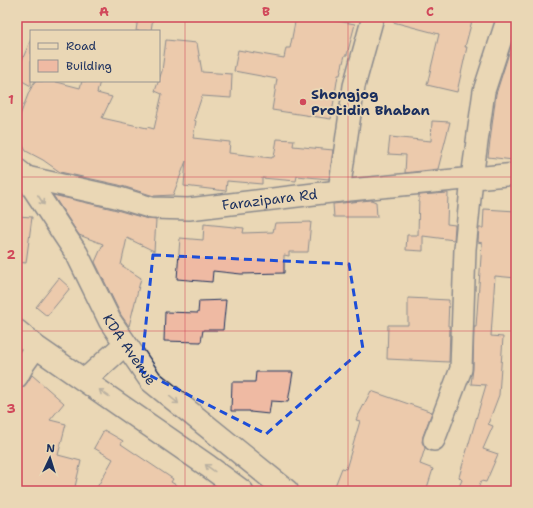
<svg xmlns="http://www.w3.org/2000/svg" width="533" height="508" font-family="'Shantell Sans',sans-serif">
  <rect width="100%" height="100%" fill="#ead7b5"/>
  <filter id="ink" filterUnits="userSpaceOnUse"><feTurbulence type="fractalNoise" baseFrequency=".025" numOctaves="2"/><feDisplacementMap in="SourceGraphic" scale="8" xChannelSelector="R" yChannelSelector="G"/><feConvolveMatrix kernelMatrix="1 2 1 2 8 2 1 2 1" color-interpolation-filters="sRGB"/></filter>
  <g filter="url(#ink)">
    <g fill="#efbaa3" stroke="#1b2f5e">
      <polygon points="138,17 153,17 151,31 136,31"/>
      <polygon points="296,17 315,17 355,24 347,55 345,55 340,75 338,75 331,119 272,110 277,79 234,71 238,50 284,58 286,48 290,48"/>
      <polygon points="393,17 473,17 465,47 467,47 457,92 427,85 439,34 393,22"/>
      <polygon points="516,31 516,130 513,160 488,157 496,94"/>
      <polygon points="31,39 31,86 17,78 17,72"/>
      <polygon points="166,40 197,43 202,72 232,74 231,98 202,96 194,120 196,121 193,138 230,142 229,153 272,158 272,157 274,157 277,139 294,140 293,146 333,150 329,179 297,176 296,181 262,178 262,184 227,181 226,191 184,186 186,161 173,195 154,196 119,185 60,172 43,160 26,151 17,135 17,123 29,92 35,81 53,81 80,88 82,81 100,81 97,93 112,97 102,118 147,128 147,127 154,129 162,94 155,91 162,71"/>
      <polygon points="432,121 450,122 438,169 405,173 406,155 388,154 390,137 431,141"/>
      <polygon points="448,193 447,224 455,225 454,240 423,236 423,251 406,250 407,235 418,235 419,195"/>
      <polygon points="53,195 113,209 148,219 156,220 154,251 127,238 121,265 141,278 129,326 121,315 95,262 103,244 79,235"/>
      <polygon points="371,200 376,202 377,217 334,217 333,204"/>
      <polygon points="484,209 516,211 513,259 516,259 516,278 495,276 491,336 503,337 499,395 488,424 493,426 483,449 498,454 486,482 481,481 477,491 457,491 462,480 459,477 486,385 471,384 473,369 474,327 476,327 482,243 478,242 479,228 483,228"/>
      <polygon points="17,216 32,217 26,263 17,262"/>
      <polygon points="311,222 308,252 289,252 289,256 284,255 284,273 241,274 213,271 212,282 177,279 180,238 203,240 204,224 244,228 243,233 273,232 275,223"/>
      <polygon points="59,278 70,288 47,316 36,307"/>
      <polygon points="408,298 449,300 448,326 450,326 449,362 387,359 388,325 408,325"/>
      <polygon points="226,300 223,330 203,330 201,342 164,341 165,312 198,313 199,301"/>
      <polygon points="256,372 293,372 288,402 271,401 269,414 250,412 250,411 231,411 232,382 255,382"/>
      <polygon points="32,375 64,403 50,420 66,424 58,455 81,461 74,491 17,491 17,391 27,383"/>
      <polygon points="371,391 432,412 423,436 422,442 425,448 420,464 433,469 426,491 333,491 342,468 346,469 360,421 356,420"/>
      <polygon points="104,430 123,441 121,444 173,479 171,482 186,491 95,491 113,459 94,448"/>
    </g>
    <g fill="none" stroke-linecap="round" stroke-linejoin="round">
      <defs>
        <g id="minor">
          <path id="s1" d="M26 177 116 197 152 208 189 209 339 191 516 174"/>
          <polyline points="339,191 354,86 373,17"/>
          <polyline points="17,377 24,364 36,347"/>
          <polyline points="434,440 461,369 465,249 472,178 484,91 508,17"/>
        </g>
        <g id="secondary">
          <path id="s2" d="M17 170 26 177 77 254 110 321 151 381 287 491"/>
          <polyline points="17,331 36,347 208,466 242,491"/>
          <polyline points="85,380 125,344"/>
        </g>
      </defs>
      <use href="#minor" stroke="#1b2f5e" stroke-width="24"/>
      <use href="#secondary" stroke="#1b2f5e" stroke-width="25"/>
      <use href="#minor" stroke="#ead7b5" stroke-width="21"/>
      <use href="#secondary" stroke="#ead7b5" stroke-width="22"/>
    </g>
    <defs><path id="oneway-shaft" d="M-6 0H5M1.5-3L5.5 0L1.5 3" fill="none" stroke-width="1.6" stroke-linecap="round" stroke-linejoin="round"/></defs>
    <g stroke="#82838a">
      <use href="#oneway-shaft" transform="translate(41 200) rotate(57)"/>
      <use href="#oneway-shaft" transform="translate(104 393) rotate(-145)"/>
      <use href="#oneway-shaft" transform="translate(174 400) rotate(39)"/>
      <use href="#oneway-shaft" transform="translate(210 468) rotate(-144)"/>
    </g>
  </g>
  <path d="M0 0H533V508H0ZM153 255 349 264 363 349 266 434 141 371Z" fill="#ead7b5" fill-opacity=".55" fill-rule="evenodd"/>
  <path fill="none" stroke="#1d4ed8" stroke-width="3" stroke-dasharray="8 5" stroke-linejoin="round" d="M153 255 349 264 363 349 266 434 141 371Z"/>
  <path fill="none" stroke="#d1495b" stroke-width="1" stroke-opacity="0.55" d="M185 17V491M348 17V491M17 177H516M17 331H516"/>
  <circle fill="#d1495b" stroke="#ead7b5" stroke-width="1.5" cx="303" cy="102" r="4"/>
  <g text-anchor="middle" stroke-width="3.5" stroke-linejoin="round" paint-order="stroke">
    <g font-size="14" font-weight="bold" fill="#1b2f5e" stroke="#ead7b5" text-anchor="start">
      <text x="311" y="99">Shongjog<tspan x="311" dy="16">Protidin Bhaban</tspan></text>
    </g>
    <g font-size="14" fill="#1b2f5e" stroke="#ead7b5">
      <text dy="5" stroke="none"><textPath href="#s1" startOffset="248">Farazipara Rd</textPath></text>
      <text dy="5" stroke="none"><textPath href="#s2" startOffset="213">KDA Avenue</textPath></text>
    </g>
  </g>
  <rect width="533" height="508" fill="none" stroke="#ead7b5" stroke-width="44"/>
  <rect x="30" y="30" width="130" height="52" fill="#ead7b5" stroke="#979492"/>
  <rect x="38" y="43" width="20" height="6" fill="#ead7b5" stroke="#979492"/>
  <text x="66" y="50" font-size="12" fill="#1b2f5e">Road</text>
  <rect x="38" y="60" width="20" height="12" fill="#efbaa3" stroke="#979492"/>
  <text x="66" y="70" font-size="12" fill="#1b2f5e">Building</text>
  <g transform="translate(50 458) rotate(4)" stroke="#ead7b5" stroke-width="3" paint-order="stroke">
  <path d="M0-3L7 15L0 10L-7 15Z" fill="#1b2f5e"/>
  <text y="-6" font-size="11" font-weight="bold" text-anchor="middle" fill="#1b2f5e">N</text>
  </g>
  <rect x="22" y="22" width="489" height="464" fill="none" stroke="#d1495b" stroke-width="1.5"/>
  <g font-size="13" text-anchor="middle" font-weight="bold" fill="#d1495b">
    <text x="104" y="16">A</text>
    <text x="266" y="16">B</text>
    <text x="430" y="16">C</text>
    <text x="11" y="104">1</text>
    <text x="11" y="259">2</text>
    <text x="11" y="413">3</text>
  </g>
</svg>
